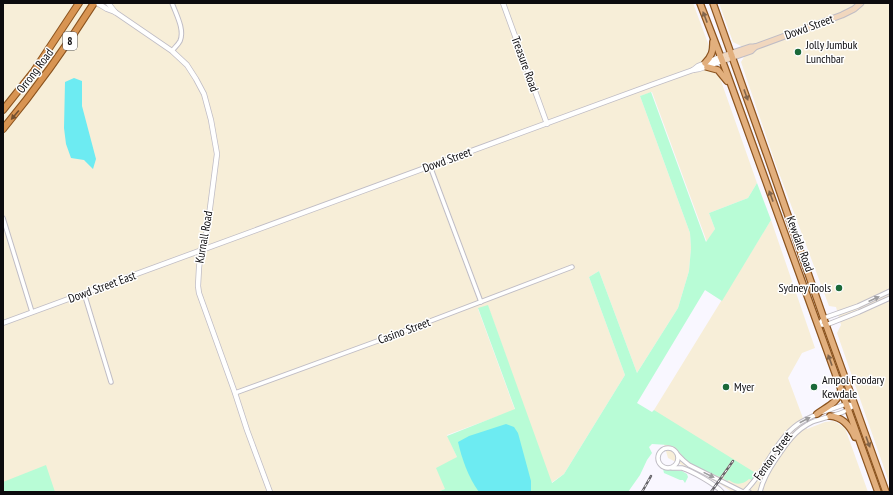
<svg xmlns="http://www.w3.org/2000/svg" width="893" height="495" font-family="'PT Sans Narrow',sans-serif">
  <rect width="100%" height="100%" fill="#f9f7ff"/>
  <g fill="#f7eed8">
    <polygon points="3,3 693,3 709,46 706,58 711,71 716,74 720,78 757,183 748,198 709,213 715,229 707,242 652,92 640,96 690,233 691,248 689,271 678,308 637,373 599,271 589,277 625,375 564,474 551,483 488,306 478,309 515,410 447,435 457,457 445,489 437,492 3,492"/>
    <polygon points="719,3 890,3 890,485 837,333 841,325 836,307 829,306 776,165 741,62 744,57 741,46 733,42"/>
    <polygon points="771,220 815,348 802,353 788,378 807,429 825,422 834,421 845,428 868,492 732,492 720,484 668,458 654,410"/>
  </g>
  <g fill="#b8fcd6">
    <path d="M651 92 706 242 715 229 709 213 748 198 757 183 771 220 722 301 705 290 637 403 652 412 654 410 754 472 755 474 752 480 749 479C743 485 735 485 729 480L727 481 723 478 734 462 732 460 720 477 692 465 685 459 675 447 668 445 652 444 649 447 652 453 647 460 640 475 628 492H437L445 489 436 468 457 457 447 436 515 409 478 308 488 305 552 483 564 474 625 375 589 277 599 271 637 373 678 308 689 271 691 248 690 233 640 96Z"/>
    <polygon points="46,465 55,492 3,492 3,482"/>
    <polygon points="663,469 682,471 687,474 688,477 685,483 683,480 680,480 664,473"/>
  </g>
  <g fill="#6debf2">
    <polygon points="74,78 82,81 82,106 96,159 93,169 84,160 71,158 66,144 64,128 65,82"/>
    <path d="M506 424 514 427 518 433 531 481V492H479C468 477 462 459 458 442L469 436Z"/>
  </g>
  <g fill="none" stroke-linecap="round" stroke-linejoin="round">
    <defs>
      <g id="minor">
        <path d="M172 51C174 48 178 45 180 41 185 30 176 14 172 3"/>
        <polyline points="430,166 481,302"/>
        <polyline points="3,218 32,312"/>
        <polyline points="84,293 111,382"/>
        <polyline points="818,325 824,318 858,306 890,291"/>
        <polyline points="818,325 826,325 859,312 890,298"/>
        <polyline points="235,393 383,339 572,267"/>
        <polyline points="823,412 846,404 855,405"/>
        <circle cx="668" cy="458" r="10"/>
        <polyline points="678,455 683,460 689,465 743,492 749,492"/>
        <path d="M672 468C675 468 679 468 682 468 692 471 715 484 722 492"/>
        <path d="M744 492C766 472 774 441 798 424 804 420 811 417 817 414"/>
        <path d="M760 492C763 479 769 469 776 459 786 444 795 430 812 422 827 416 843 415 855 405"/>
      </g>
      <g id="tertiary">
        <polyline points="97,3 107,9 115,12 172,51 187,65 196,79 204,94 211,120 217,154 207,231 201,250 199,268 198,286 199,293 235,393 247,430 270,492"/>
        <polyline points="108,3 115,12"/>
        <polyline points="503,3 547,124"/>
        <polyline points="693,70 699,69 722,61"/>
        <polyline points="3,323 651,85 693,70 698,66 720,57"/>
      </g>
      <g id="secondary">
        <polyline points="720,57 750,47 755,47 842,15 854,9 861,3"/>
        <polyline points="722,61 751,51 755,47"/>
      </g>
      <g id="primary">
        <polyline points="700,3 725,68 878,492"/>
        <polyline points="713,3 768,158 826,325 886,492"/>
        <path d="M705 63C712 56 713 51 713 42"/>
        <polyline points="707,67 718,70 727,81"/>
        <path d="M817 414C826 407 838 403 841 390"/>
        <path d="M830 416C843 417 850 426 855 437"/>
      </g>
      <g id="trunk">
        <polyline points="3,110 34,71 79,3"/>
        <path d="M3 129C36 89 66 47 94 3"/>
      </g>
    </defs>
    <use href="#minor" stroke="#c0bdc5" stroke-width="5.5"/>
    <use href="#tertiary" stroke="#c0bdc5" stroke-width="6"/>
    <use href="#secondary" stroke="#c0bdc5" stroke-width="7"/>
    <use href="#primary" stroke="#8b531e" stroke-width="8"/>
    <use href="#trunk" stroke="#8b531e" stroke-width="8"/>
    <use href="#minor" stroke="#fff" stroke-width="3.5"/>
    <use href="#tertiary" stroke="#fff" stroke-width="4.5"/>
    <use href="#secondary" stroke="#f1d7be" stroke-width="5"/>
    <use href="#primary" stroke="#e2af7d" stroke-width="5.5"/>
    <use href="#trunk" stroke="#d89452" stroke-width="6"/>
    <defs>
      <g id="rail">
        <polyline points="642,492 651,476"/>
        <polyline points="711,492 733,461"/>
      </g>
    </defs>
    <use href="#rail" stroke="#656368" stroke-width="2.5"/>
    <use href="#rail" stroke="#fff" stroke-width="1" stroke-dasharray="3" stroke-linecap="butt"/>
  </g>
  <defs><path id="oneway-solid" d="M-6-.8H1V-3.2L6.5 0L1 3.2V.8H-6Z"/></defs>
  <g fill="#82654b">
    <use href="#oneway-solid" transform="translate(705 17) rotate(-111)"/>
    <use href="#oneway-solid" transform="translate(746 95) rotate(70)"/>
    <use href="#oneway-solid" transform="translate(771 196) rotate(-110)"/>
    <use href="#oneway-solid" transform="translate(830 360) rotate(-110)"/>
    <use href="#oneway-solid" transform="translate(868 442) rotate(70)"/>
  </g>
  <use fill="#725030" href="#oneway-solid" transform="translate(15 115) rotate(130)"/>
  <g fill="#9e9d9f">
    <use href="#oneway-solid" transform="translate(874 299) rotate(-24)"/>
    <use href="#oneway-solid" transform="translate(805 420) rotate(-27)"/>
    <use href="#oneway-solid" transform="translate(709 475) rotate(26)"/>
  </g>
  <g fill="#1a6939" stroke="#fff" stroke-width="1.5">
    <circle cx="798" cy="52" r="4"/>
    <circle cx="839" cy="288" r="4"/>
    <circle cx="726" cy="387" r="4"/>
    <circle cx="814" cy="387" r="4"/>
  </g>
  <g text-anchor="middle" stroke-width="3" stroke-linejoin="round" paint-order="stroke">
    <rect fill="#fff" stroke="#555456" stroke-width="1" x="63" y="32" width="14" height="18" rx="3"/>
    <g font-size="11" font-weight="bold" fill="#0c0b0e">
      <text x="70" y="45">8</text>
    </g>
    <g font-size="12" fill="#0c0b0e" stroke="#fff">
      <text transform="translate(809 27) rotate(-20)" y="4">Dowd Street</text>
      <text transform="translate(525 64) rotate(70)" y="4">Treasure Road</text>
      <text transform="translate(35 71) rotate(-53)" y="4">Orrong Road</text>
      <text transform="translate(447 160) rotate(-20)" y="4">Dowd Street</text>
      <text transform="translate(204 237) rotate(-80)" y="4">Kurnall Road</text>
      <text transform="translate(800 244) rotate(70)" y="4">Kewdale Road</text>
      <text transform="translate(102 287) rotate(-20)" y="4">Dowd Street East</text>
      <text transform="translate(404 331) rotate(-20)" y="4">Casino Street</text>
      <text transform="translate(773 456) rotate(-54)" y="4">Fenton Street</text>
    </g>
    <g font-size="12" fill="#0c0b0e" stroke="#fff" text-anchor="start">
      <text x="806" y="49">Jolly Jumbuk<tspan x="806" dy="14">Lunchbar</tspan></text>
      <text x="831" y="292" text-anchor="end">Sydney Tools</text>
      <text x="822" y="384">Ampol Foodary<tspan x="822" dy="14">Kewdale</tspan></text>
      <text x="734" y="391">Myer</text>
    </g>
  </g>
  <rect width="893" height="495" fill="none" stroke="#0c0b0e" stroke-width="8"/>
</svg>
